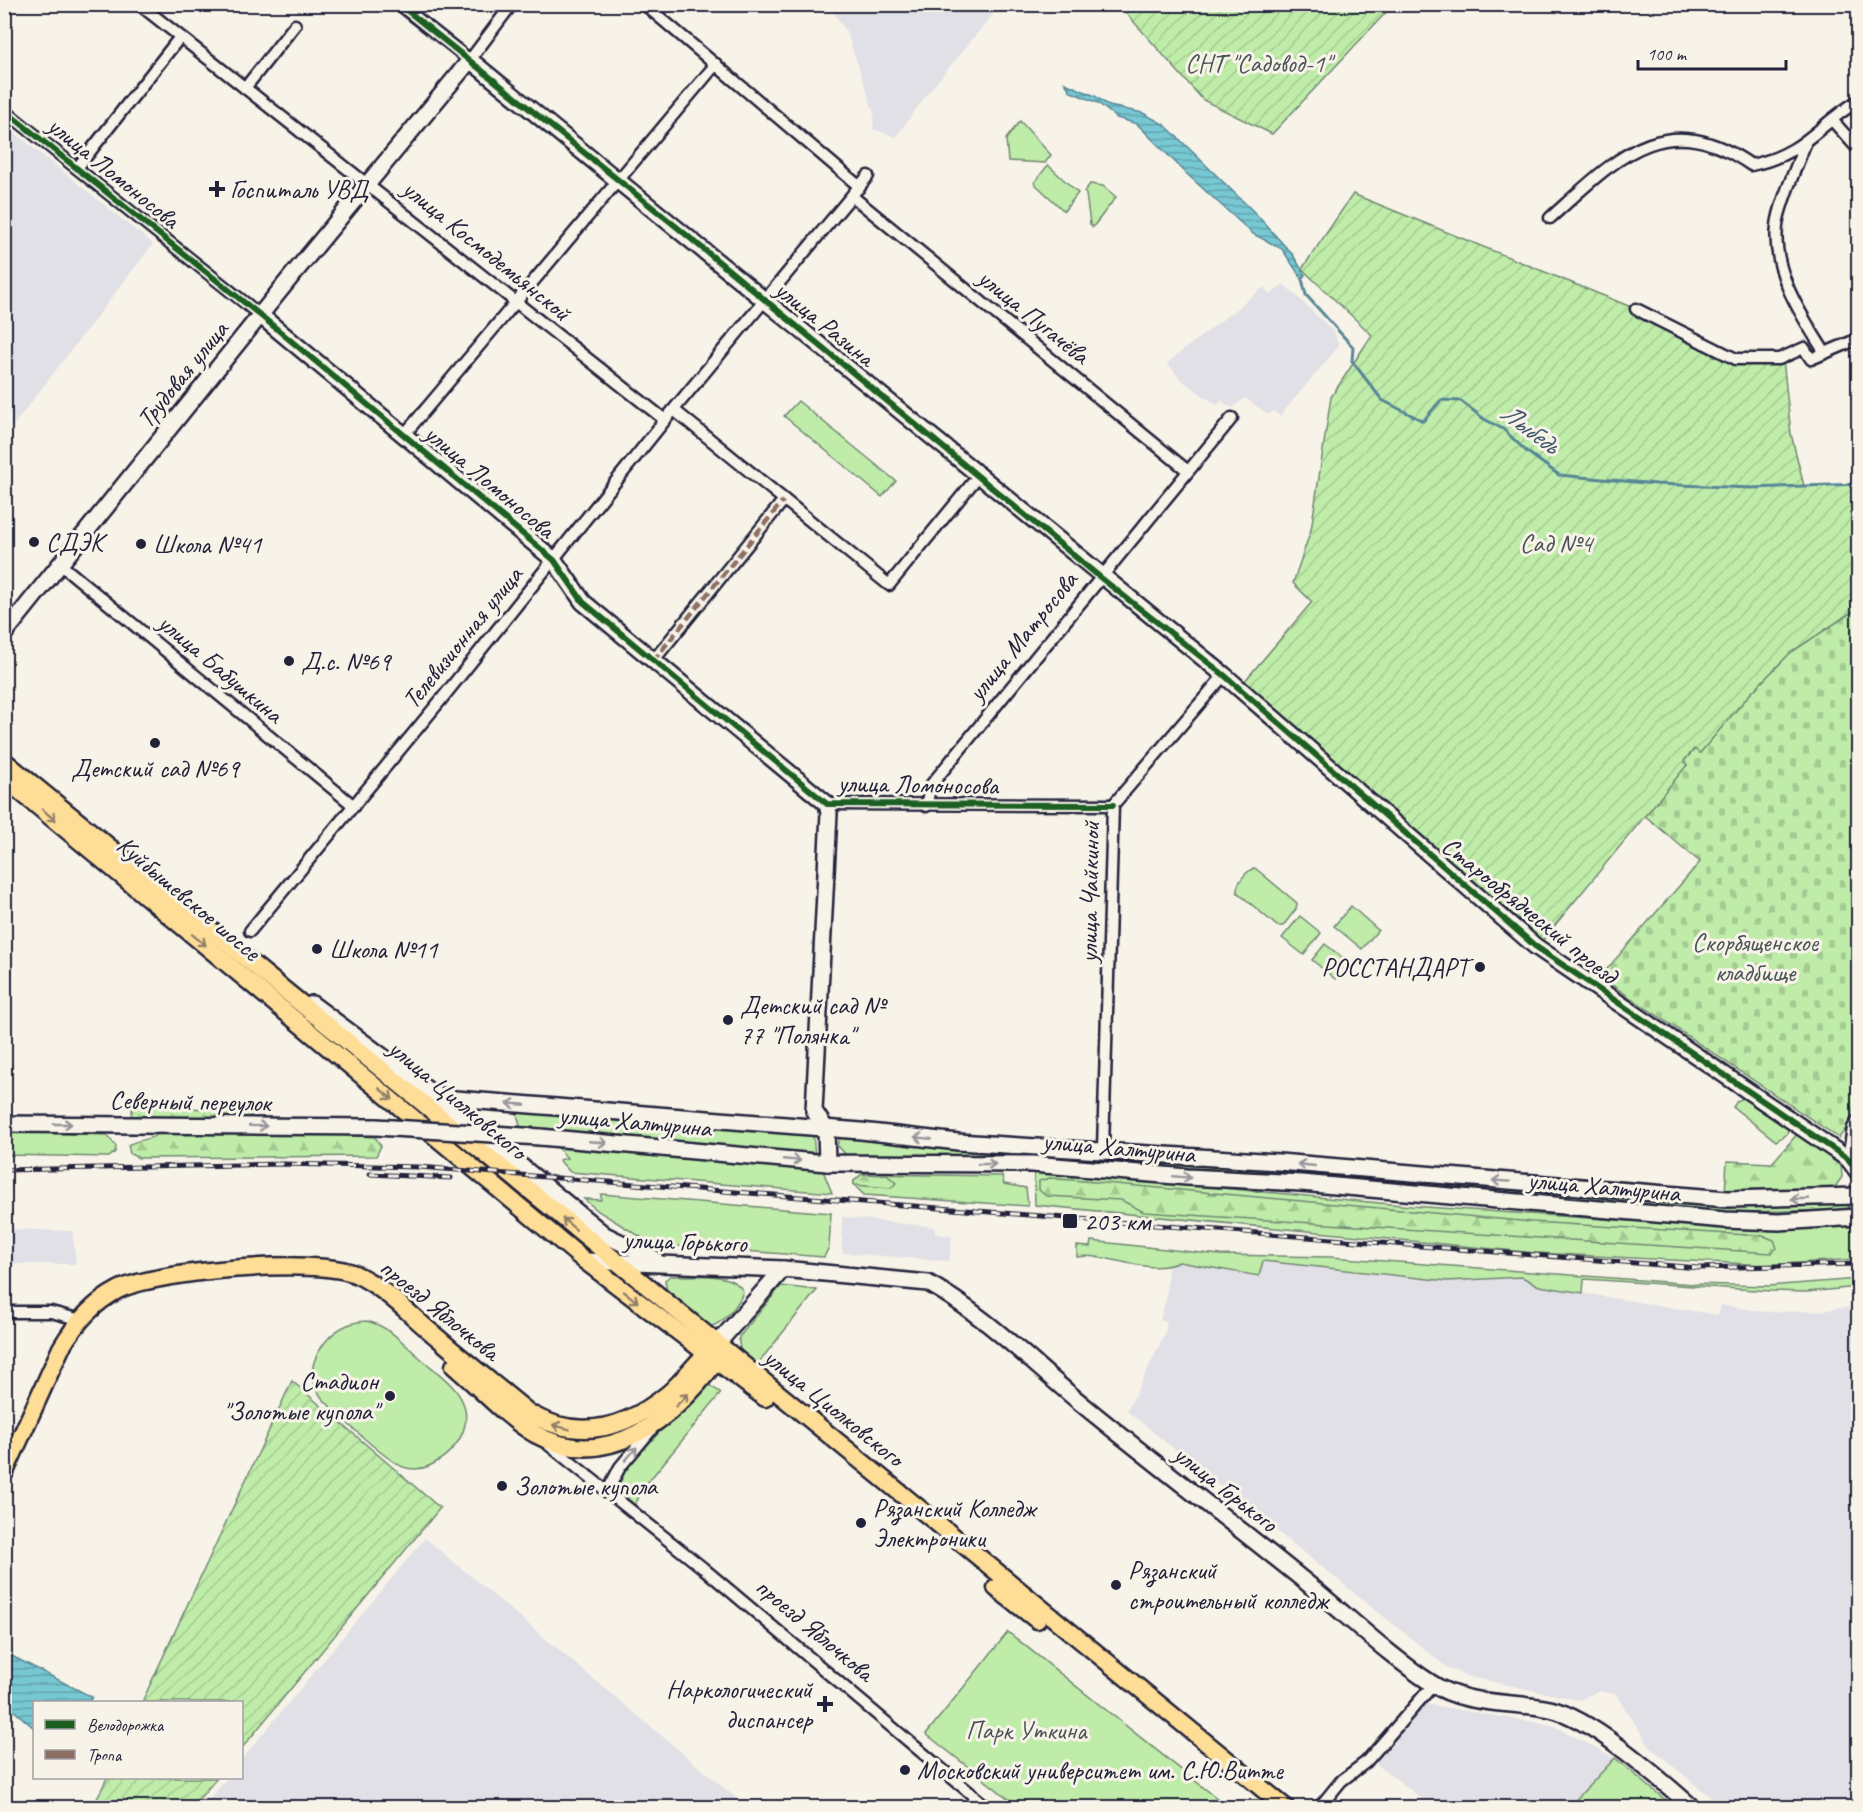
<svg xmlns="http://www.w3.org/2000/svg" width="1863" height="1812" font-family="Caveat,sans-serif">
  <defs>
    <pattern id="forest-firs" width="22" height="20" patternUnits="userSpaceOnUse" patternTransform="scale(1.5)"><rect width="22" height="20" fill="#bfeca9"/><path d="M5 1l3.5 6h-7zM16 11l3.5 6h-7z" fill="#a4ca92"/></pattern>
    <pattern id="cemetery-stones" width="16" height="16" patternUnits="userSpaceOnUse" patternTransform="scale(1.5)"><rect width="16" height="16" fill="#bfeca9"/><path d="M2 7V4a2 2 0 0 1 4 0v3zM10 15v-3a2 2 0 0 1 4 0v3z" fill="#a4ca92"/></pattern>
    <pattern id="garden-furrows" width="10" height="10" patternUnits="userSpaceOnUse" patternTransform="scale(1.5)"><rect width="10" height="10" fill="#bfeca9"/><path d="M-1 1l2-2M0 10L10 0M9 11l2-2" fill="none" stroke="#a4ca92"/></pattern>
    <pattern id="water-rules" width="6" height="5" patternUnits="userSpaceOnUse" patternTransform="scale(1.5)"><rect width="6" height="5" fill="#78c8d3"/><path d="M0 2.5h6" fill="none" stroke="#62a2ac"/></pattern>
  </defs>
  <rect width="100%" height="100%" fill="#f7f3e8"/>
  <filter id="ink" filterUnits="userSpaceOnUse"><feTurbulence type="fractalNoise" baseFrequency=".0167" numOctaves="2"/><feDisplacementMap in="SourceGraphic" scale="12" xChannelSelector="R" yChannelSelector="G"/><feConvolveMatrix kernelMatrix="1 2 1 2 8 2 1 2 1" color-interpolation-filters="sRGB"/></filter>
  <g filter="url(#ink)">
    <g fill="#e1e0e7">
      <polygon points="829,5 1001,5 927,94 896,137 873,129 874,113 847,33"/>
      <polygon points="5,125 153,244 5,436"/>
      <polygon points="1284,284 1334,332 1339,346 1280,416 1273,411 1269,415 1245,398 1232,408 1222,401 1217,405 1180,379 1167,363 1264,287 1270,295"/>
      <polygon points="842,1217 935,1227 935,1234 952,1236 949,1261 842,1253"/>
      <polygon points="5,1229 72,1231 76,1264 5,1264"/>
      <polygon points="1262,1261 1447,1281 1522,1277 1539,1286 1718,1315 1721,1305 1765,1312 1817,1311 1858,1306 1858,1807 1722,1807 1650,1747 1616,1694 1598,1691 1579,1700 1470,1677 1448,1668 1127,1411 1165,1334 1167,1322 1160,1320 1166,1299 1168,1267 1179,1262 1259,1276"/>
      <polygon points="425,1538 747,1807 202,1807 227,1778 242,1778 242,1759"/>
      <polygon points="1424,1704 1552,1725 1615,1758 1569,1808 1433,1807 1375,1763"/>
    </g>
    <g fill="#bfeca9" stroke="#708772" stroke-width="1.5">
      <polygon points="1020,121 1051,155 1045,163 1008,161 1006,139"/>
      <polygon points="1048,165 1078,193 1064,211 1034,183"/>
      <polygon points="1090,184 1103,186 1116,197 1093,227 1090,224 1086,194 1084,192"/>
      <polygon points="798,401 896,481 882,497 784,416"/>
      <path d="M1255 868 1297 903 1296 909 1283 926H1277L1237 892C1236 883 1247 870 1255 868Z"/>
      <polygon points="1351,906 1378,930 1362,949 1334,926"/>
      <polygon points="1300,916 1321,933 1304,955 1282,938"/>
      <polygon points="1325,944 1348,962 1335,979 1312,960"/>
      <polygon points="1745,1097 1789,1125 1787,1134 1776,1141 1733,1107 1737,1101"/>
      <polygon points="516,1110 813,1133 815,1156 532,1128 521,1130"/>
      <polygon points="5,1132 107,1135 116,1146 115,1152 109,1157 5,1155"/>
      <polygon points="841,1134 1846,1202 1849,1207 1846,1210 1727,1212 1103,1162 849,1158 837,1145"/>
      <polygon points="555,1144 822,1168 832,1193 570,1172 559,1160 567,1158"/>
      <polygon points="1034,1170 1411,1206 1768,1230 1858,1224 1858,1259 1767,1265 1536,1253 1035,1205"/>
      <polygon points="862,1174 1002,1176 1004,1184 1026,1188 1028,1206 864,1195 854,1185 854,1181"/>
      <polygon points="601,1194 831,1213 829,1247 824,1257 676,1246 644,1239 598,1211 584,1199 601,1200"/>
      <path d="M1091 1241 1220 1255 1330 1257 1693 1284 1769 1286 1858 1279V1287L1807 1292 1771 1291 1584 1279 1583 1293 1539 1286 1522 1277 1447 1281 1263 1261 1259 1276 1179 1262C1147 1277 1109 1252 1077 1257V1246L1090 1247Z"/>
      <path d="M670 1276C691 1277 731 1270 743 1291 740 1304 723 1324 709 1327L667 1293 665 1280Z"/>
      <path d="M781 1286 817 1290 755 1367C744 1358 738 1352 739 1337Z"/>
      <path d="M366 1321C387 1325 402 1342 418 1356 429 1366 442 1375 452 1386 480 1416 461 1451 429 1466 420 1470 412 1470 403 1467 383 1458 339 1416 323 1399 319 1395 314 1384 313 1379 310 1365 318 1351 326 1341 336 1329 350 1322 366 1321Z"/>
      <polygon points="709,1385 721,1393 644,1487 635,1505 619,1491 619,1476 700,1388"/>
      <polygon points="1008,1632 1228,1807 1019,1807 926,1734"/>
      <polygon points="1615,1758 1674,1807 1569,1807"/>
    </g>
    <g fill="url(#forest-firs)" stroke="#708772" stroke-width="1.5">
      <polygon points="133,1104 249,1112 251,1115 247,1118 131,1117"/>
      <polygon points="1799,1132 1841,1162 1842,1177 1833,1190 1725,1193 1727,1161 1772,1163"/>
      <path d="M304 1133 375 1137 381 1146 376 1156 139 1158 130 1154 128 1145C139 1139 148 1141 158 1134Z"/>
      <polygon points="862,1174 887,1175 896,1183 891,1188 854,1185 854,1181"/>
      <polygon points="1050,1178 1532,1222 1764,1236 1774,1240 1777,1248 1771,1253 1144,1212 1121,1200 1046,1196 1039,1190 1039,1181"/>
    </g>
    <polygon fill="url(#cemetery-stones)" stroke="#708772" stroke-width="1.5" points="1858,608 1858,1112 1839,1138 1600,977 1700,862 1644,815 1687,765 1684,761 1695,749 1700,753 1749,695 1790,653"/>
    <g fill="url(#garden-furrows)" stroke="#708772" stroke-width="1.5">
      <polygon points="1119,5 1393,5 1272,134 1203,100"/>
      <polygon points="1353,194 1636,309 1736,359 1783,359 1791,434 1804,486 1858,484 1858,608 1790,653 1749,695 1700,753 1694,749 1684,761 1687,765 1542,941 1243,683 1312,602 1293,583 1311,530 1331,397 1372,335 1302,269"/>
      <polygon points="292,1381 440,1508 242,1748 242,1702 142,1702"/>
      <polygon points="107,1778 217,1778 192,1807 93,1807"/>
    </g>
    <g fill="url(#water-rules)" stroke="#568696" stroke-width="1.5">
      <polygon points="1065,83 1095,96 1109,106 1143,113 1165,125 1256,214 1293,255 1305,275 1302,279 1282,249 1253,234 1188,175 1137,124 1117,118 1098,103 1071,92"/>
      <polygon points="4,1652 92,1697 89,1702 34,1702 34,1728 5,1703"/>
    </g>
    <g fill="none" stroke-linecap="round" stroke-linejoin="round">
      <polyline stroke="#568696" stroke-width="3" points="1302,279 1306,295 1353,347 1352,361 1382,400 1423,421 1441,400 1461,401 1484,419 1503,429 1526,451 1559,475 1656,484 1751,488 1858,484"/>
      <defs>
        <g id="street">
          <polyline points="139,4 665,420"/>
          <polyline points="399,4 470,60 512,4"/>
          <polyline points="644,4 860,187"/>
          <polyline points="245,88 295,25"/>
          <polyline points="4,110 260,315"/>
          <polyline points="1832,120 1858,149"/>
          <path d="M1805 144C1797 166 1779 205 1777 226 1772 273 1802 316 1825 353"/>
          <polyline points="77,168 180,37"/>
          <polyline points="852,196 1188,471"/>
          <path d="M1550 218C1614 161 1663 104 1751 165 1805 154 1816 126 1858 101"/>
          <polyline points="1636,309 1736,359 1779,359 1804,348 1811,359 1858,339"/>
          <polyline points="674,410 889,585 979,475"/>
          <polyline points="404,435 716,64"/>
          <polyline points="60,564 354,806"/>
          <polyline points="653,661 783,501"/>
          <polyline points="827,804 1113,805"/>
          <polyline points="926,806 931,785 1232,418"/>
          <polyline points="250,931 440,701 665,420 868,176"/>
          <polyline points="1103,1149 1113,805 1224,675"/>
          <polyline points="1848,1159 1853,1128 1858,1120"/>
          <polyline points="4,1312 51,1312 81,1320"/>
          <polyline points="549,1445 703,1568 988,1808"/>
          <polyline points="607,1492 620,1467 652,1429"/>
          <polyline points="1319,1808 1341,1781 1366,1762 1433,1685"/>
        </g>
        <g id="secondary">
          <polyline points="260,315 554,560 583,602 827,804 829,813 814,1111 826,1129 827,1163"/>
          <polyline points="4,634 290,278 470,60 1224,675 1535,946 1848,1159 1858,1172"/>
          <polyline points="312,1004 433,1094 605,1235 655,1259"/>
          <polyline points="433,1094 455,1099 861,1131 958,1142 1279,1162 1727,1199 1858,1196"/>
          <polyline points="4,1124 376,1127"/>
          <polyline points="540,1137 827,1163 1032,1164 1187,1177 1301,1183 1725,1220 1779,1222 1858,1217"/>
          <path d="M585 1261 783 1269 928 1283C982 1313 1029 1360 1077 1400 1151 1461 1228 1519 1302 1579 1345 1613 1385 1653 1431 1683 1465 1706 1511 1701 1550 1709 1592 1718 1660 1779 1693 1808"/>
          <polyline points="717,1344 783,1269"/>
        </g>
        <g id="primary">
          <polyline points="4,761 1286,1808"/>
          <polyline points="4,778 585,1261 765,1398"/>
          <path d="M454 1366C480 1388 506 1417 535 1434 607 1474 675 1417 716 1361"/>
          <path d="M4 1474 61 1348C75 1324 93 1303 118 1290 155 1271 317 1257 355 1274 386 1288 412 1317 438 1338 468 1364 499 1388 529 1413 579 1442 626 1429 669 1393 685 1379 697 1360 714 1347"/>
          <polyline points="996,1588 1037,1620"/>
        </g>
      </defs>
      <use href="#street" stroke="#22223b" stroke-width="15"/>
      <use href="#secondary" stroke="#22223b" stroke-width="20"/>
      <use href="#primary" stroke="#22223b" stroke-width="21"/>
      <use href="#street" stroke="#f7f3e8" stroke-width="10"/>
      <use href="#secondary" stroke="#f7f3e8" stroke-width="15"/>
      <use href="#primary" stroke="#fedd96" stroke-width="16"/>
      <defs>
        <g id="rail">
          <polyline points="4,1170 282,1164 419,1167 1699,1268 1858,1264"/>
          <polyline points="370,1174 451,1178"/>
        </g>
      </defs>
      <use href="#rail" stroke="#22223b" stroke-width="5"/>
      <use href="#rail" stroke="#f7f3e8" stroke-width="3" stroke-dasharray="9" stroke-linecap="butt"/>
      <defs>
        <polyline id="secondary-bridge" points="376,1127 540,1137"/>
      </defs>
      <use href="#secondary-bridge" stroke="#22223b" stroke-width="20" stroke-linecap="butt"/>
      <use href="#secondary-bridge" stroke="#f7f3e8" stroke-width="15"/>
      <polyline stroke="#8d6e63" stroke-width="4.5" stroke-dasharray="9 4.5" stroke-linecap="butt" points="653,661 783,501"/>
      <defs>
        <g id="cycleway">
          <polyline points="399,4 678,228 1101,578 1224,675 1535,946 1848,1159 1858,1172"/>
          <polyline points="4,110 260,315 554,560 583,602 827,804 1113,805"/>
        </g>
      </defs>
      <use href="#cycleway" stroke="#f7f3e8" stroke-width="10"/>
      <use href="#cycleway" stroke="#1b5e20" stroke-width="6"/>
    </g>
    <defs><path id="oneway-shaft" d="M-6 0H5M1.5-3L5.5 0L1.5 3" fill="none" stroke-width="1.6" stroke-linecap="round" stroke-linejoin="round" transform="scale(1.5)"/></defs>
    <g stroke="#908068">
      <use href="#oneway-shaft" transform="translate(49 815) rotate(40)"/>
      <use href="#oneway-shaft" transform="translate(199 940) rotate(39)"/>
      <use href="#oneway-shaft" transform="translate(386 1094) rotate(40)"/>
      <use href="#oneway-shaft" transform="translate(569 1224) rotate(-140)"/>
      <use href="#oneway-shaft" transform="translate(631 1297) rotate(38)"/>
      <use href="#oneway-shaft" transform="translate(682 1400) rotate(-45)"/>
      <use href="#oneway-shaft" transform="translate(561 1427) rotate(-165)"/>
    </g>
    <g stroke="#97959a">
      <use href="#oneway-shaft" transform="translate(516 1104) rotate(-175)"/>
      <use href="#oneway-shaft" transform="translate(63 1124)"/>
      <use href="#oneway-shaft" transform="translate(258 1126) rotate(1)"/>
      <use href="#oneway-shaft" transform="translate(923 1138) rotate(-173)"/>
      <use href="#oneway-shaft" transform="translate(598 1142) rotate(5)"/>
      <use href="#oneway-shaft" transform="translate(792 1160) rotate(5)"/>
      <use href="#oneway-shaft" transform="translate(987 1164)"/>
      <use href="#oneway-shaft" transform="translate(1306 1165) rotate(-174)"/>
      <use href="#oneway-shaft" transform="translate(1182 1177) rotate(5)"/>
      <use href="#oneway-shaft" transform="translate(1501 1181) rotate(-176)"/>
      <use href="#oneway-shaft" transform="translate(1800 1199) rotate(178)"/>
      <use href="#oneway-shaft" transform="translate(631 1454) rotate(-49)"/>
    </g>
  </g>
  <g fill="#22223b" stroke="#f7f3e8" stroke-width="2">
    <path d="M214 180h6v6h6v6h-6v6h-6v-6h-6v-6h6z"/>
    <circle cx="34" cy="542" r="6"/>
    <circle cx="141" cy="544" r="6"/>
    <circle cx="289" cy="661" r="6"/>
    <circle cx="155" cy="743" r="6"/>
    <circle cx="317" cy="949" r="6"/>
    <circle cx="1480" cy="967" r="6"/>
    <circle cx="728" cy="1020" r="6"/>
    <rect x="1062" y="1213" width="16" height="16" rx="3"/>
    <circle cx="390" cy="1396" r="6"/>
    <circle cx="502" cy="1486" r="6"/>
    <circle cx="861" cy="1523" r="6"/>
    <circle cx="1116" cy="1585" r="6"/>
    <path d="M822 1695h6v6h6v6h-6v6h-6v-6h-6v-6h6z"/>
    <circle cx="905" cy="1770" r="6"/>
  </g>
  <g text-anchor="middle" stroke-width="6" stroke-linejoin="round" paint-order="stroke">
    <g font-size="26" fill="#495456" stroke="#f7f3e8">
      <text x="1258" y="72">СНТ "Садовод-1"</text>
      <text x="1556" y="552">Сад №4</text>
      <text x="1755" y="951">Скорбященское<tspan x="1755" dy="30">кладбище</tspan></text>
      <text x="1026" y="1739">Парк Уткина</text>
    </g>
    <g font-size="26" fill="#22223b" stroke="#f7f3e8">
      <text transform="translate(114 172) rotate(39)" y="9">улица Ломоносова</text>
      <text transform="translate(487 250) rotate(39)" y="9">улица Космодемьянской</text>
      <text transform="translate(1034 316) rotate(39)" y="9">улица Пугачёва</text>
      <text transform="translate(825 323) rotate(39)" y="9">улица Разина</text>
      <text transform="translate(182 374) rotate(-51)" y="9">Трудовая улица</text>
      <text transform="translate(490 481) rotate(40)" y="9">улица Ломоносова</text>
      <text transform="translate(1022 636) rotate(-51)" y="9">улица Матросова</text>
      <text transform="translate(462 637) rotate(-51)" y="9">Телевизионная улица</text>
      <text transform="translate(221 668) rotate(40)" y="9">улица Бабушкина</text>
      <text transform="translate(918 784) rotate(1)" y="9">улица Ломоносова</text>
      <text transform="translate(1089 892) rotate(-89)" y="9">улица Чайкиной</text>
      <text transform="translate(189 898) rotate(40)" y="9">Куйбышевское шоссе</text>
      <text transform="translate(1530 910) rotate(39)" y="9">Старообрядческий проезд</text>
      <text transform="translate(458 1099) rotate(40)" y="9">улица Циолковского</text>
      <text transform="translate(190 1101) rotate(1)" y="9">Северный переулок</text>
      <text transform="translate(635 1121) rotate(5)" y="9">улица Халтурина</text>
      <text transform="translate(1119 1147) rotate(5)" y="9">улица Халтурина</text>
      <text transform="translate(1604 1186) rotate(5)" y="9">улица Халтурина</text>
      <text transform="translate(685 1241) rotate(2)" y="9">улица Горького</text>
      <text transform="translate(440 1309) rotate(39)" y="9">проезд Яблочкова</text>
      <text transform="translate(834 1407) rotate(39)" y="9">улица Циолковского</text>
      <text transform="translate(1226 1488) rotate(38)" y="9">улица Горького</text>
      <text transform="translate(815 1629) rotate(40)" y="9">проезд Яблочкова</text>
    </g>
    <g font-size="26" fill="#22223b" stroke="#f7f3e8" text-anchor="start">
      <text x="230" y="198">Госпиталь УВД</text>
      <text x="46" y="551">СДЭК</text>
      <text x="153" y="553">Школа №41</text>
      <text x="301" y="670">Д.с. №69</text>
      <text x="155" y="777" text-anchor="middle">Детский сад №69</text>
      <text x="329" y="958">Школа №11</text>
      <text x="1468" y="976" text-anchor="end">РОССТАНДАРТ</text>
      <text x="740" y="1014">Детский сад №<tspan x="740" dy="30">77 "Полянка"</tspan></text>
      <text x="1084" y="1230">203 км</text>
      <text x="378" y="1390" text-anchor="end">Стадион<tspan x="378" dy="30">"Золотые купола"</tspan></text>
      <text x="514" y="1495">Золотые купола</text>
      <text x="873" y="1517">Рязанский Колледж<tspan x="873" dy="30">Электроники</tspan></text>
      <text x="1128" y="1579">Рязанский<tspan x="1128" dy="30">строительный колледж</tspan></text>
      <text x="812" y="1698" text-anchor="end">Наркологический<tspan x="812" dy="30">диспансер</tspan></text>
      <text x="917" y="1779">Московский университет им. С.Ю.Витте</text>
    </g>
    <g font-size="27" font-style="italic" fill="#3c5469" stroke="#f7f3e8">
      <text transform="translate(1530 428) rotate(37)" y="9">Лыбедь</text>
    </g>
  </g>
  <rect width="1863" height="1812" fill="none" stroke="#f7f3e8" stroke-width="24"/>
  <rect x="12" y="12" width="1839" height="1788" fill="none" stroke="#22223b" stroke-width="2" filter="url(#ink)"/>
  <rect x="33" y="1701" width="210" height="78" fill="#f7f3e8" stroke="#a29fa3" stroke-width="1.5"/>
  <rect x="45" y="1720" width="30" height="9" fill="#1b5e20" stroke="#a29fa3" stroke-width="1.5"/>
  <text x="87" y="1731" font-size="18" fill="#22223b">Велодорожка</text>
  <rect x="45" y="1750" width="30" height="9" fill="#8d6e63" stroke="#a29fa3" stroke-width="1.5"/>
  <text x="87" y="1761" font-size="18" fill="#22223b">Тропа</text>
  <path d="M1638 60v9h148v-9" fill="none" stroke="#22223b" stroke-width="3"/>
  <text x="1647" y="60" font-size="18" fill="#22223b" stroke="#f7f3e8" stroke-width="4.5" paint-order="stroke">100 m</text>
</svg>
